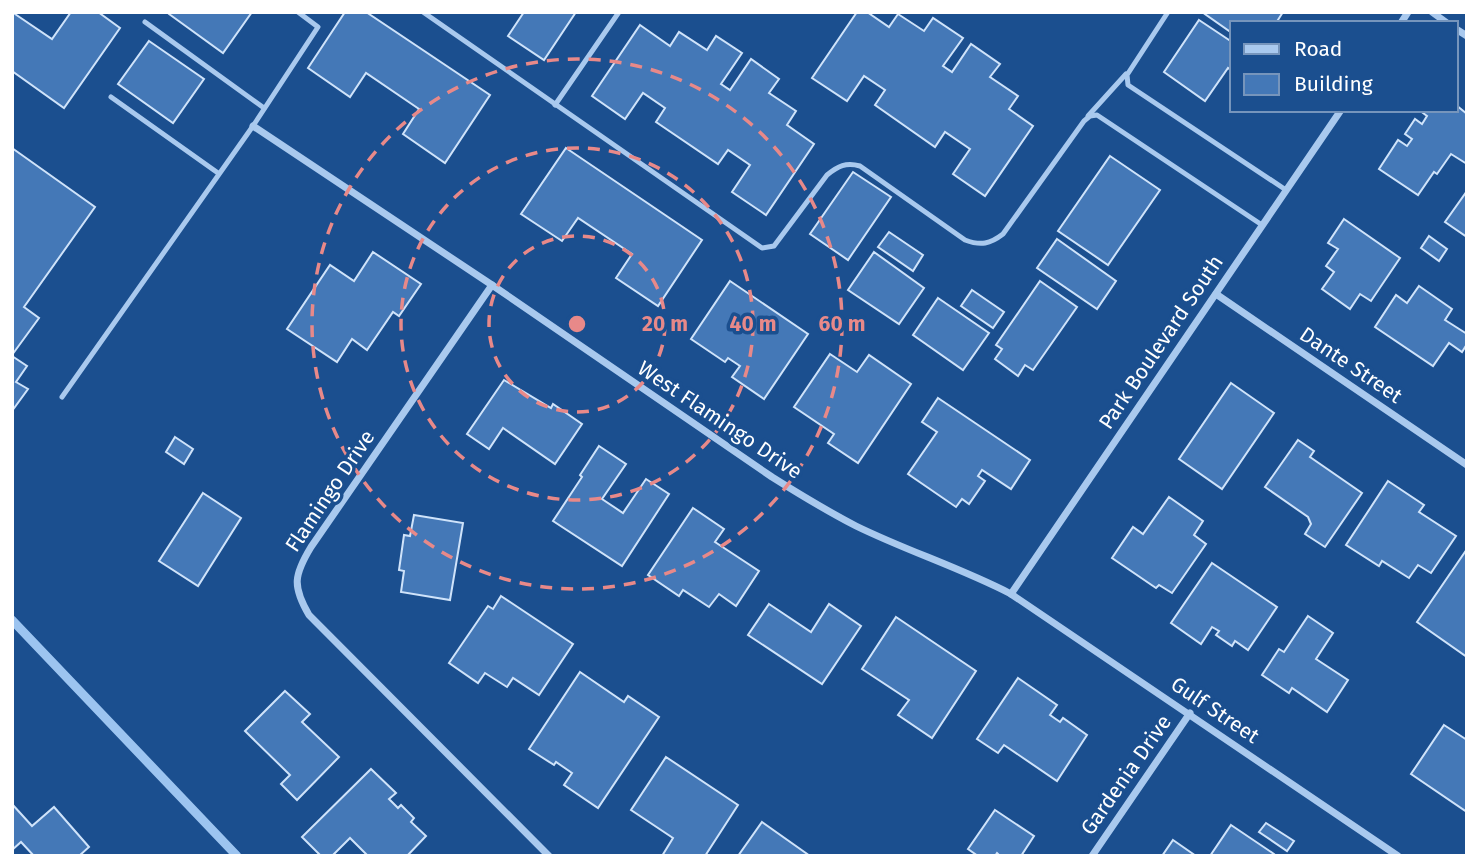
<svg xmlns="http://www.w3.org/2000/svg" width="1479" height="868" font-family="'Fira Sans',sans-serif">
  <rect width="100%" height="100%" fill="#1b4f8f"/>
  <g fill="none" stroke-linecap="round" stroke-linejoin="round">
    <polyline stroke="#9cc4f0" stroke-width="9" points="12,620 237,856"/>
  </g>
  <g fill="#4478b7" stroke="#cfe3fa" stroke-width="2">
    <polygon points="12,12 52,39 71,12 98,12 120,28 64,108 12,71"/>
    <polygon points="170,12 252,12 223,53 169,14"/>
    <polygon points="345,12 366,12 490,95 445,163 403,134 419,109 366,73 350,97 308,68"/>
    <polygon points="524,12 576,12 544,60 508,36"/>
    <polygon points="857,12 867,12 889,27 898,14 924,31 933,18 963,38 943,66 952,72 971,44 1000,64 990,77 1018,96 1009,109 1033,126 985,196 953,174 970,149 945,132 935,147 875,105 885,90 864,76 847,101 812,78"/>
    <polygon points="1202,12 1283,12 1276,23 1232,23 1232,33"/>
    <polygon points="1199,20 1232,42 1232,71 1228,68 1205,101 1164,72"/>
    <polygon points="640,25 670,46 679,32 707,50 716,36 742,53 721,84 730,90 751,59 779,79 769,93 796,111 787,125 814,144 766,215 732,192 750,165 728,150 718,164 656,122 665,108 643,93 625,119 592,96"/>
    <polygon points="149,41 204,79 173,123 118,84"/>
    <polygon points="1456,105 1467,114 1467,164 1451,154 1437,174 1434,172 1418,195 1379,169 1398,140 1407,146 1412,139 1405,134 1415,119 1422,124 1427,116 1419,110 1456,110"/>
    <polygon points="12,148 95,207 24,307 39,318 12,355"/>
    <polygon points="566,148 702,240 658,306 616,278 632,254 578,218 562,241 521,214"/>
    <polygon points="1110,156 1160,190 1108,265 1058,231"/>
    <polygon points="853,172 891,197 848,260 810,234"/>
    <polygon points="1467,191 1467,237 1445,222"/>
    <polygon points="1344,219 1400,258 1371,301 1360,294 1350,309 1322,289 1334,272 1326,266 1338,249 1328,243"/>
    <polygon points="889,232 923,255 913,271 878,247"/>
    <polygon points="1429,236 1447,249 1439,261 1421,248"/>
    <polygon points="1057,239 1116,281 1097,309 1037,268"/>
    <polygon points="373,252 421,284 399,316 393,312 367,350 352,339 337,362 287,329 330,265 354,281"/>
    <polygon points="874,252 924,288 899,324 848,290"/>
    <polygon points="730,281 808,334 764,399 732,377 740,366 728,358 725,362 691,339"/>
    <polygon points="1040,281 1077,307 1033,370 1025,365 1018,376 995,359 1002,349 996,345"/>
    <polygon points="1419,286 1452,309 1445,320 1467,334 1467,344 1462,352 1449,343 1433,366 1375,327 1396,295 1407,303"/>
    <polygon points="972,290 1004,312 993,328 961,306"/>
    <polygon points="938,298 989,333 963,370 913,335"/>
    <polygon points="830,354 857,372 869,355 911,384 858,463 828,443 834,434 794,407"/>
    <polygon points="12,356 27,366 16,382 28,389 12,411"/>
    <polygon points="504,380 551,408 553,404 582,424 555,464 503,428 489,449 467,434"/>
    <polygon points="1231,383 1274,413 1222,489 1179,459"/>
    <polygon points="938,398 1030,460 1011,489 982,470 978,476 985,481 969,504 962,499 956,507 908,474 937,432 922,422"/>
    <polygon points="175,437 193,449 184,464 166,452"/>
    <polygon points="1298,440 1314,451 1310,457 1362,493 1325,547 1305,534 1311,524 1308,517 1265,487"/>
    <polygon points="599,446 626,464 602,499 623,513 646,479 669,494 622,566 553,521 582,477 580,475"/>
    <polygon points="1388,481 1424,505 1419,512 1456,536 1431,573 1418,565 1409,578 1382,561 1379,566 1346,545"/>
    <polygon points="203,493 241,518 198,586 159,561"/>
    <polygon points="1169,497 1203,521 1194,535 1206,544 1172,593 1159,585 1156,588 1112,558 1133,527 1143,534"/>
    <polygon points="693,508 724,529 715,542 759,571 736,606 719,594 709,607 683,590 679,596 648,575"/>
    <polygon points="414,515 463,523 450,600 401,592 404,571 399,570 404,535 410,536"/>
    <polygon points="1467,549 1467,657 1417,622"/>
    <polygon points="1212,563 1277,607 1248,650 1235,641 1232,646 1216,635 1219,631 1212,627 1201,644 1171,623"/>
    <polygon points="501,596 573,644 539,695 513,678 507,687 485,673 478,683 449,663 488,606 493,609"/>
    <polygon points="769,604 811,632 829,604 861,626 822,684 748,635"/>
    <polygon points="1308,616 1333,633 1316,659 1348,680 1327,712 1292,688 1289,693 1262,675 1279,649 1284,652"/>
    <polygon points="896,617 976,671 932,738 898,715 909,700 862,669"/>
    <polygon points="580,672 624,702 628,696 659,717 598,808 564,785 572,773 556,762 554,765 529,749"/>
    <polygon points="1018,678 1057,705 1050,715 1060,722 1063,718 1087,735 1057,781 1004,745 998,753 977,739"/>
    <polygon points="285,691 310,714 302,722 339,757 297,800 281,784 290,775 245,731"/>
    <polygon points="1444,725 1467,740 1467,812 1411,774"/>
    <polygon points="666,757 738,805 705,856 662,856 673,838 631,810"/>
    <polygon points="371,769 396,793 389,799 398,808 401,805 414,818 411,822 426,836 407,856 368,856 350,838 332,856 321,856 302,837"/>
    <polygon points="12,804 32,826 54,807 89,847 79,856 34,856 21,842 12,850"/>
    <polygon points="995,810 1034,836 1021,856 1000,856 997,853 995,856 978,856 968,849"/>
    <polygon points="762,822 810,856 738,856"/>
    <polygon points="1266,823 1294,841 1287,851 1259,832"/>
    <polygon points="1231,825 1274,854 1273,856 1210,856"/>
    <polygon points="1173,840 1196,856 1162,856"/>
  </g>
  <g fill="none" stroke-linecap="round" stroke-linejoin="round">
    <g stroke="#a9c9ee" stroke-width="5">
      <path d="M423 12 762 248 774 246 827 175C838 166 846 162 860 166L965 240C981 246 990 244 1003 234L1084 121 1090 116 1097 115 1262 225"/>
      <polyline points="1168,12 1127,75 1128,85 1286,190"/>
      <polyline points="145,22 264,108"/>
      <polyline points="111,97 218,173"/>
      <polyline points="555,105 619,12"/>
      <polyline points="1088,116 1126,74"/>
      <polyline points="62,397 253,126 318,27 298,12"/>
    </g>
    <g stroke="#a9c9ee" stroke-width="7">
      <polyline points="1432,12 1447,23"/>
      <polyline points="1401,23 1408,12"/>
      <polyline points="1456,29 1467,36"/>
      <path d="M253 126 492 285 772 477C799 494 827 511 856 526 907 551 961 568 1011 594L1398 856"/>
      <path d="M492 285 311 547C294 575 292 586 309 615L549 856"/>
      <polyline points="1216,294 1467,465"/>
      <polyline points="1011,594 1341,110"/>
      <polyline points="1092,856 1190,713"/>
    </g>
  </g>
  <g fill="none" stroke="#e88989" stroke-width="3.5" stroke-dasharray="12 9">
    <circle cx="577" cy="324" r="88"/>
    <circle cx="577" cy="324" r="176"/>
    <circle cx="577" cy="324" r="265"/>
  </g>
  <g text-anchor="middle" stroke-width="7" stroke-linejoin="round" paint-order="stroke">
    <g font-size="21" fill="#fff" stroke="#1b4f8f">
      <text transform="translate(1161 342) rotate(-56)" y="7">Park Boulevard South</text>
      <text transform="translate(1351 365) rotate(34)" y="7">Dante Street</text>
      <text transform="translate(720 420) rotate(34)" y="7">West Flamingo Drive</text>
      <text transform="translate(330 491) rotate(-56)" y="7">Flamingo Drive</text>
      <text transform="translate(1215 710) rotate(34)" y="7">Gulf Street</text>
      <text transform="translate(1126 775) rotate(-55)" y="7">Gardenia Drive</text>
    </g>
  </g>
  <circle cx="577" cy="324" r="10" fill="#e88989" stroke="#1b4f8f" stroke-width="3.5"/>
  <g font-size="21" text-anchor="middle" font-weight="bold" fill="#e88989" stroke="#1b4f8f" stroke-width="7" stroke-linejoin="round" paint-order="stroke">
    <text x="665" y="331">20 m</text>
    <text x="753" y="331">40 m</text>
    <text x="842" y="331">60 m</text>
  </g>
  <rect width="1479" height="868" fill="none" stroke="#ffffff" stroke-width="28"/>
  <rect x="1230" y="21" width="228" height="91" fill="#1b4f8f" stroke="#7695bc" stroke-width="2"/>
  <rect x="1244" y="44" width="35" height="10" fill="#a9c9ee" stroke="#7695bc" stroke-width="2"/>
  <text x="1294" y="56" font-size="21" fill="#ffffff">Road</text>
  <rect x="1244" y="74" width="35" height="21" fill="#4478b7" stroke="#7695bc" stroke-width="2"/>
  <text x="1294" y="91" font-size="21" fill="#ffffff">Building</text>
</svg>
